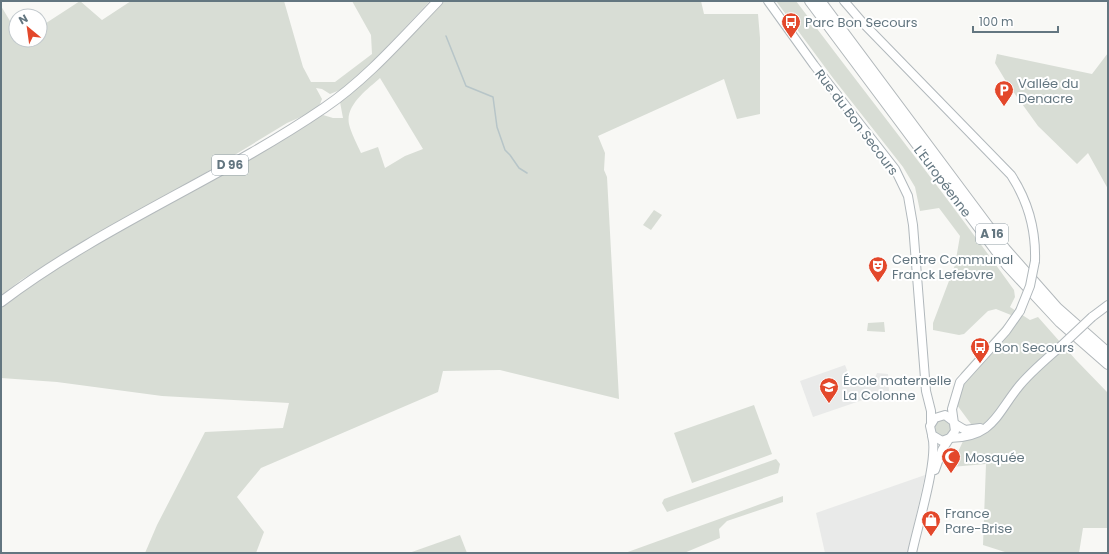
<svg xmlns="http://www.w3.org/2000/svg" width="1109" height="554" font-family="Poppins,sans-serif">
  <rect width="100%" height="100%" fill="#f8f8f5"/>
  <g fill="#e9eae9">
    <polygon points="845,365 851,380 855,379 856,381 864,379 874,380 877,373 888,374 889,391 813,417 800,381"/>
    <polygon points="925,475 908,553 825,553 816,513"/>
  </g>
  <g fill="#d8ddd5" fill-rule="evenodd">
    <polygon points="80,1 102,20 131,1 284,1 303,67 311,82 335,82 372,54 371,35 352,1 430,1 350,86 330,94 322,89 316,88 322,99 320,104 312,112 287,123 205,173 82,243 21,280 1,296 1,6 16,31 16,40 40,40 40,27"/>
    <path d="M443 1H701L704 14H758L760 38V114L737 119 724 79 598 136 605 153 604 170 607 177 619 399 500 370 443 371 438 392 261 468 237 497 264 532 256 553H145L157 525 205 432 283 428 289 403 162 396 57 382 1 378V308L42 277 100 242 323 115 333 118H343L340 102ZM380 78 423 149 405 156 385 168 378 147 361 153C357 144 351 133 349 124 345 105 368 89 380 78Z"/>
    <path d="M776 1H796C869 98 944 192 1014 290L1015 297 1010 307 1030 320 1038 317 1076 360 1108 393V528H1083L1079 553H1008L983 545 986 464 951 467 971 424 957 405 958 381 961 373 1006 323 1011 315 996 309 988 311 964 334 959 335 933 330V323L955 265 960 236 939 208 920 211 915 187 903 167 833 78Z"/>
    <polygon points="1108,53 1108,189 1088,153 1077,164 1038,126 1007,83 995,63 997,54 1092,74"/>
    <polygon points="654,210 662,215 651,230 643,225"/>
    <polygon points="884,322 885,332 867,331 868,323"/>
    <polygon points="754,405 772,454 692,483 674,433"/>
    <circle cx="942" cy="428" r="9"/>
    <polygon points="776,459 780,464 778,473 667,512 662,503 664,499"/>
    <polygon points="783,496 783,502 727,521 719,529 720,538 684,553 625,553"/>
    <polygon points="460,535 467,553 409,553"/>
  </g>
  <g fill="none" stroke-linecap="round" stroke-linejoin="round">
    <polyline stroke="#b7c5c8" stroke-width="1.5" points="446,36 466,86 493,97 497,127 505,150 510,155 519,168 527,173"/>
    <defs>
      <g id="secondary">
        <polyline points="768,1 814,65 895,169 908,196 913,225 926,391 931,411 931,422"/>
        <path d="M844 1 863 23 1011 175C1028 201 1036 230 1035 261"/>
        <polyline points="1092,317 1108,305"/>
        <polyline points="953,421 945,415 935,418 930,426 932,435 942,441 950,438 955,431 952,409 960,382 1006,331 1020,311"/>
        <polyline points="955,424 965,430 980,428"/>
        <path d="M950 438C994 437 996 414 1020 385 1032 371 1046 359 1060 347"/>
        <polyline points="935,470 942,450 949,439"/>
        <path d="M912 553C917 528 939 458 932 436"/>
      </g>
      <path id="primary" d="M1 302C101 226 220 179 324 108 367 79 402 38 438 1"/>
      <g id="highway">
        <polyline points="810,1 1007,265 1060,322 1108,364"/>
        <polyline points="820,1 1005,249 1057,308 1108,353"/>
      </g>
    </defs>
    <use href="#secondary" stroke="#b1b8bc" stroke-width="10"/>
    <use href="#primary" stroke="#b3b9bc" stroke-width="11"/>
    <use href="#highway" stroke="#b2b8bb" stroke-width="12"/>
    <use href="#secondary" stroke="#fff" stroke-width="8"/>
    <use href="#primary" stroke="#fff" stroke-width="9"/>
    <use href="#highway" stroke="#fff" stroke-width="10"/>
    <defs>
      <g id="secondary-bridge">
        <polyline points="1020,311 1030,286 1035,261"/>
        <polyline points="1060,347 1092,317"/>
      </g>
    </defs>
    <use href="#secondary-bridge" stroke="#b1b8bc" stroke-width="10" stroke-linecap="butt"/>
    <use href="#secondary-bridge" stroke="#fff" stroke-width="8"/>
  </g>
  <defs>
    <symbol id="bus-pin" viewBox="-11 -11 22 30"><path d="M0 17L-7.5 6A9.5 9.5 0 1 1 7.5 6Z" fill="#e3482b" stroke="#fff"/><path d="M-5-6H5V4H4V6H2V4H-2V6H-4V4H-5ZM-3.5-4V0h7V-4ZM-3.5 1.2v1.5H-2V1.2ZM2 1.2v1.5H3.5V1.2Z" fill="#fff"/></symbol>
    <symbol id="parking-pin" viewBox="-11 -11 22 30"><path d="M0 17L-7.5 6A9.5 9.5 0 1 1 7.5 6Z" fill="#e3482b" stroke="#fff"/><path d="M-3.5-5.5H1a3.5 3.5 0 0 1 0 7H-1V5.5H-3.5ZM-1-3.4V-.6H.8a1.4 1.4 0 0 0 0-2.8Z" fill="#fff"/></symbol>
    <symbol id="theatre-pin" viewBox="-11 -11 22 30"><path d="M0 17L-7.5 6A9.5 9.5 0 1 1 7.5 6Z" fill="#e3482b" stroke="#fff"/><path d="M-5-5.5Q0-4 5-5.5V0Q5 5 0 6Q-5 5-5 0ZM-3.3-2.5H-1v1.5H-3.3ZM1-2.5H3.3v1.5H1ZM-2.8 1Q0 5.5 2.8 1Z" fill="#fff"/></symbol>
    <symbol id="school-pin" viewBox="-11 -11 22 30"><path d="M0 17L-7.5 6A9.5 9.5 0 1 1 7.5 6Z" fill="#e3482b" stroke="#fff"/><path d="M0-5L7-2L0 1L-7-2ZM-4 1L0 2.5L4 1V4Q0 6-4 4Z" fill="#fff"/></symbol>
    <symbol id="mosque-pin" viewBox="-11 -11 22 30"><path d="M0 17L-7.5 6A9.5 9.5 0 1 1 7.5 6Z" fill="#e3482b" stroke="#fff"/><path d="M3.5-4.9A6 6 0 1 0 3.5 4.9A5 5 0 1 1 3.5-4.9Z" fill="#fff"/></symbol>
    <symbol id="shop-pin" viewBox="-11 -11 22 30"><path d="M0 17L-7.5 6A9.5 9.5 0 1 1 7.5 6Z" fill="#e3482b" stroke="#fff"/><path d="M-5-2.5h2.3a2.7 3.5 0 0 1 5.4 0H5L5.5 6h-11ZM-1.5-2.5h3a1.5 2.3 0 0 0-3 0Z" fill="#fff"/></symbol>
  </defs>
  <g fill-rule="evenodd">
    <use href="#bus-pin" x="780" y="11" width="22" height="30"/>
    <use href="#parking-pin" x="993" y="79" width="22" height="30"/>
    <use href="#theatre-pin" x="867" y="255" width="22" height="30"/>
    <use href="#bus-pin" x="969" y="336" width="22" height="30"/>
    <use href="#school-pin" x="818" y="376" width="22" height="30"/>
    <use href="#mosque-pin" x="940" y="446" width="22" height="30"/>
    <use href="#shop-pin" x="920" y="509" width="22" height="30"/>
  </g>
  <g text-anchor="middle" stroke-width="4" stroke-linejoin="round" paint-order="stroke">
    <g fill="#fff" stroke="#929fa6" stroke-width="1">
      <rect x="212" y="155" width="36" height="20" rx="3"/>
      <rect x="976" y="224" width="32" height="20" rx="3"/>
    </g>
    <g font-size="12" font-weight="bold" fill="#637680">
      <text x="230" y="169">D 96</text>
      <text x="992" y="238">A 16</text>
    </g>
    <g font-size="13" fill="#637680" stroke="#fff" text-anchor="start">
      <text x="805" y="27">Parc Bon Secours</text>
      <text x="1018" y="88">Vallée du<tspan x="1018" dy="15">Denacre</tspan></text>
      <text x="892" y="264">Centre Communal<tspan x="892" dy="15">Franck Lefebvre</tspan></text>
      <text x="994" y="352">Bon Secours</text>
      <text x="843" y="385">École maternelle<tspan x="843" dy="15">La Colonne</tspan></text>
      <text x="965" y="462">Mosquée</text>
      <text x="945" y="518">France<tspan x="945" dy="15">Pare-Brise</tspan></text>
    </g>
    <g font-size="13" fill="#637680" stroke="#fff">
      <text transform="translate(857 122) rotate(53)" y="5">Rue du Bon Secours</text>
      <text transform="translate(943 181) rotate(53)" y="5">L'Européenne</text>
    </g>
  </g>
  <rect width="1109" height="554" fill="none" stroke="#637680" stroke-width="4"/>
  <g transform="translate(28 28) rotate(331)"><circle r="19" fill="#ffffff" stroke="#c1c8cc"/>
  <path d="M0-3L7 15L0 10L-7 15Z" fill="#e3482b"/>
  <text y="-6" font-size="11" font-weight="bold" text-anchor="middle" fill="#637680">N</text>
  </g>
  <path d="M973 26v6h85v-6" fill="none" stroke="#637680" stroke-width="2"/>
  <text x="979" y="26" font-size="12" fill="#637680" stroke="#ffffff" stroke-width="3" paint-order="stroke">100 m</text>
</svg>
